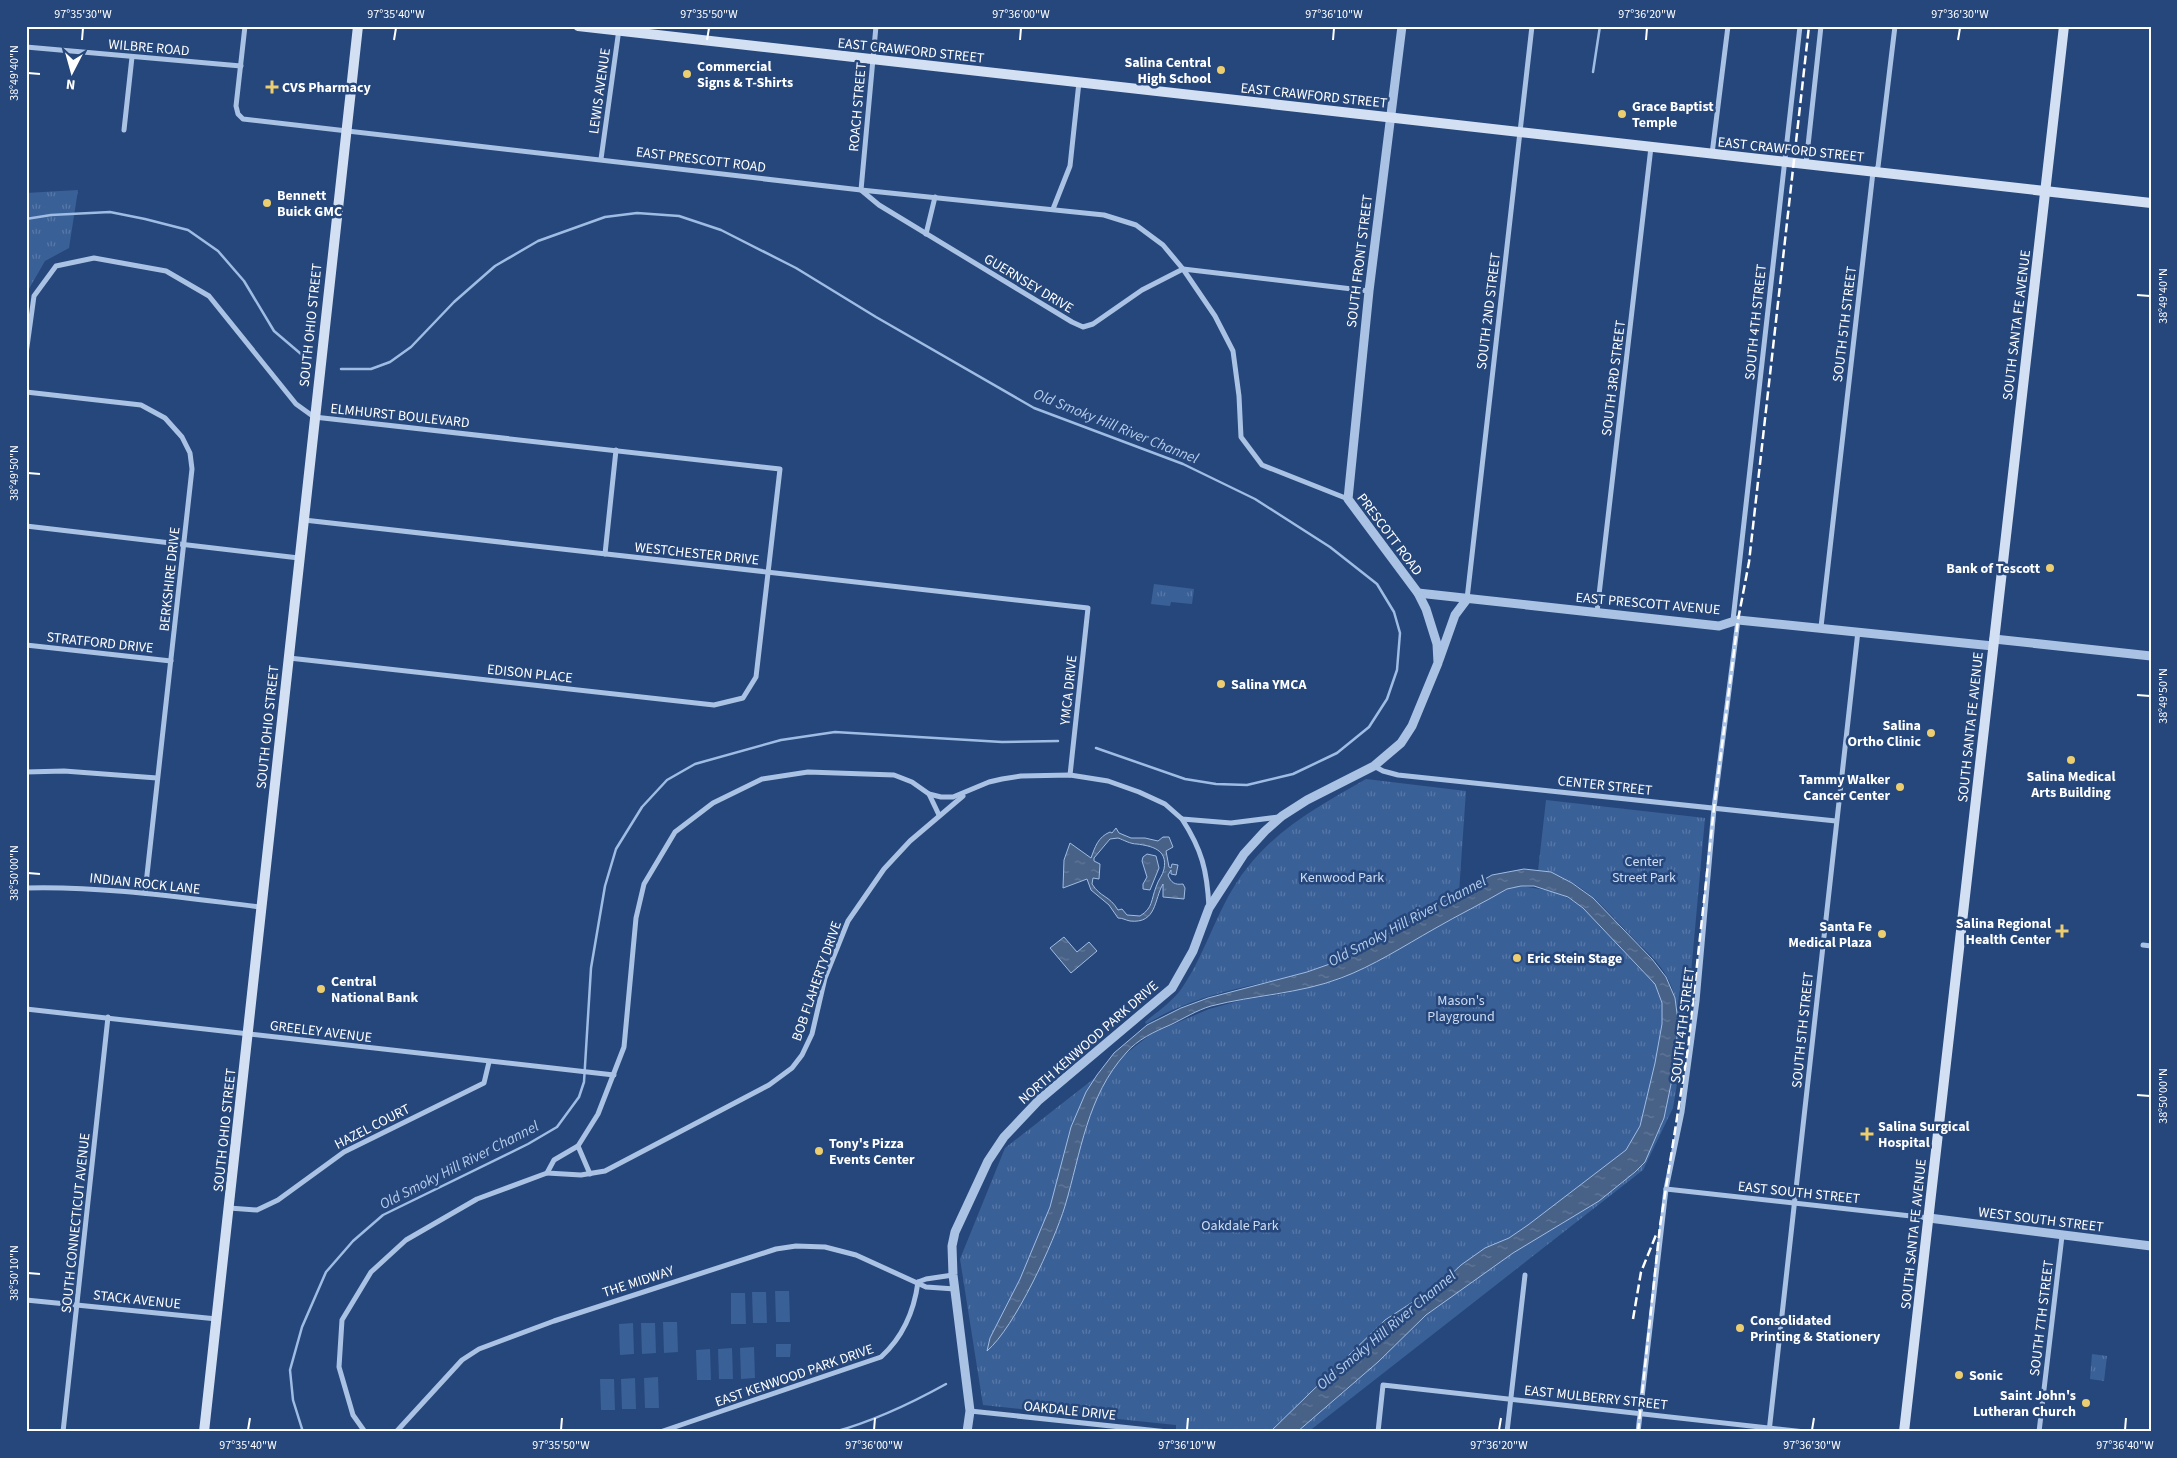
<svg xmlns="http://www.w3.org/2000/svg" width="2177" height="1458" font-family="'Source Sans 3',sans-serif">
  <defs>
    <pattern id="park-tufts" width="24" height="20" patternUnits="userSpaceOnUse" patternTransform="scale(1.25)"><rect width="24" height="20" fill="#3a6098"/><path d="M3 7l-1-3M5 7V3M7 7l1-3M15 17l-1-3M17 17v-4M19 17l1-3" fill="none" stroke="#5878a7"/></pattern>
    <pattern id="water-ripples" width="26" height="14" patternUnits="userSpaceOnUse" patternTransform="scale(1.25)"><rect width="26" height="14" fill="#486187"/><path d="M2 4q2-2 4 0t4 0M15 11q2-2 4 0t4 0" fill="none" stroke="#637999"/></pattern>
  </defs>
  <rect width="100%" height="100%" fill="#26477b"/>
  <g fill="url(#park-tufts)">
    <polygon points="78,190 69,248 45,261 26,294 26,193"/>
    <polygon points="1154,584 1194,589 1192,604 1171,602 1170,606 1151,604"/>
    <path d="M1366 779 1466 791 1459 892C1422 915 1384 941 1344 959 1292 982 1232 984 1180 1007 1168 1011 1157 1018 1146 1024L1145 1022C1157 1012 1173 1001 1182 988 1208 950 1218 904 1247 868 1280 826 1321 805 1366 779Z"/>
    <path d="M1546 800 1705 818 1686 1029 1673 1108 1643 1170 1308 1432H1176V1425L983 1405 960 1259 1005 1148 1151 1034 1209 1009 1242 1000 1282 994 1341 979 1507 889 1521 886 1552 891 1568 898 1583 908 1655 984 1661 1002 1678 1021C1677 1006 1675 991 1667 977 1659 962 1645 950 1634 939 1607 911 1579 875 1538 871Z"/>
    <polygon points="2092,1354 2107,1356 2104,1381 2090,1379"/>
  </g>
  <g fill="#3a6098">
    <polygon points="775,1291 789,1291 790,1322 776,1322"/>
    <polygon points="752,1292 766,1292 767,1323 753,1323"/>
    <polygon points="731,1293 745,1293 746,1324 731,1324"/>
    <polygon points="663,1322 677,1322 678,1352 664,1353"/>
    <polygon points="633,1323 634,1354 620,1355 619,1324"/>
    <polygon points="641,1323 655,1323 656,1353 642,1354"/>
    <polygon points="776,1344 791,1344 790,1357 776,1357"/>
    <polygon points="754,1347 755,1378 741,1379 740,1348"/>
    <polygon points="732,1348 733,1379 719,1379 718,1349"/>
    <polygon points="710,1349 711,1380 697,1380 696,1350"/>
    <polygon points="658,1377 659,1408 645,1408 644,1378"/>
    <polygon points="635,1378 636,1409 622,1409 621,1379"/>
    <polygon points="600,1379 614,1379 615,1410 601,1410"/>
  </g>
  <g fill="url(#water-ripples)" stroke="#9fbce4" fill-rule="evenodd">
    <path d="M1116 828 1119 833 1131 838H1145L1158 841 1163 837H1169L1173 847 1166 851 1169 867 1171 868 1172 864 1178 865 1176 875 1171 874V870L1168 875C1171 883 1175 885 1183 884L1185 888 1184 899 1163 897V884C1154 899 1157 924 1130 921 1125 920 1123 918 1118 918L1109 905 1091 890 1087 879 1063 888 1064 860 1070 843 1091 858C1095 847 1098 837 1110 832L1112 833ZM1118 838C1124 840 1130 844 1137 844 1151 846 1168 849 1164 869 1163 875 1158 880 1156 887 1151 900 1153 908 1140 916L1127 915 1122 909 1118 910C1109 895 1101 898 1092 884L1093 878 1099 879 1100 864 1094 861V858L1110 839Z"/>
    <polygon points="1147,854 1156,856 1159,868 1150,890 1143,889 1143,884 1147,877 1142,861 1143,857"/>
    <path d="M1524 869 1551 872 1572 883 1593 898 1652 959 1666 977 1675 998 1678 1021 1675 1065 1664 1118 1645 1162 1635 1172 1599 1201 1513 1253 1426 1315 1378 1362 1297 1432H1270L1385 1320 1442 1283 1461 1265 1485 1248 1509 1238 1528 1225 1626 1150 1640 1126 1655 1063 1662 1024V1003L1655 984 1583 908 1568 897 1534 886H1521L1507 889C1483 903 1458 915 1434 929 1404 946 1373 966 1341 978 1299 994 1254 995 1211 1006 1197 1010 1183 1019 1170 1025 1154 1032 1138 1039 1126 1053 1087 1096 1081 1152 1065 1206 1054 1242 1015 1327 987 1351L990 1338 1020 1279 1050 1207 1071 1127 1086 1092 1097 1075 1114 1053 1147 1025 1181 1008 1208 998 1307 972 1344 959 1492 875Z"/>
    <polygon points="1064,937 1077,952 1089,942 1097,951 1071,973 1050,948"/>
  </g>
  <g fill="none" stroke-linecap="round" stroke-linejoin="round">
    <g stroke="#9fbce4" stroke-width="2.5">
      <polyline points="1593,72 1600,26"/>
      <polyline points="26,219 51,215 110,212 145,219 188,230 218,251 244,281 274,331 301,354"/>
      <polyline points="341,369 371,369 390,362 411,347 454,302 495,266 538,241 605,217 637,213 679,216 721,230 796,268 876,317 1034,408 1183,464 1255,499 1330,547 1377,584 1394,612 1400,633 1397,670 1387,699 1369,727 1337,753 1293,774 1247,785 1216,784 1185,779 1096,748"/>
      <polyline points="303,1432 293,1400 290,1370 302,1327 326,1272 353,1241 383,1215 528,1144 557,1127 579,1097 584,1082 591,968 605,886 616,849 642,807 667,780 695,764 781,740 835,732 1002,742 1058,741"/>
      <path d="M834 1432C874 1421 910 1404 946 1384"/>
    </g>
    <g stroke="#aac2e4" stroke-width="5">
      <polyline points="245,26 236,106 238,114 243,119 861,190 1104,215 1136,225 1163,245 1183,269 1215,316 1233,351 1239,396 1241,437 1262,465 1348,499"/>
      <polyline points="876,26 861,190 879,205 1072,322 1083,327 1093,324 1142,290 1183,269 1369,291"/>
      <polyline points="26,47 241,66"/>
      <polyline points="124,130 132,57"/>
      <polyline points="1712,154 1728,26"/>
      <polyline points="601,159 619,29"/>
      <polyline points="1806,164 1821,26"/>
      <polyline points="1053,209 1070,166 1079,82"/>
      <polyline points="926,234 935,197"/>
      <polyline points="26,354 34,296 56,266 94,258 166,271 209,296 296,404 314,417 780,469 756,677 743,698 714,705 289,658"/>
      <polyline points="26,392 141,405 165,418 182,437 190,453 192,469 145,893"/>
      <polyline points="304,520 1088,608 1070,775"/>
      <polyline points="26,526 299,558"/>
      <polyline points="605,554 616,450"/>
      <polyline points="1467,599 1532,26"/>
      <polyline points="1597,612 1651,147"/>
      <polyline points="1733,620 1800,26"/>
      <polyline points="1821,627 1873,172 1878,167 1895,26"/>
      <polyline points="26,645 171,661"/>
      <polyline points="1374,766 1383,771 1398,775 1836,821"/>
      <polyline points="26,772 64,771 157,778"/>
      <polyline points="929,794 939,815"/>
      <path d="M1182 819C1202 850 1207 870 1209 907"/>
      <path d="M26 888C105 886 184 898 261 907"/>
      <polyline points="2143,945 2151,946"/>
      <polyline points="26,1009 614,1075"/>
      <polyline points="578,1146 590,1174"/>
      <polyline points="547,1173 581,1175 605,1171 769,1085 792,1068 802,1055 812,1034 825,978 848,921 884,869 910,841 963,796"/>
      <polyline points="1666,1189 1929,1218"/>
      <polyline points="229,1208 257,1210 278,1200 344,1152 484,1083 489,1062"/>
      <polyline points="918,1282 926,1279 953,1275"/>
      <polyline points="26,1300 217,1319"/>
      <polyline points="970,1411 1168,1432"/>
      <polyline points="63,1432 108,1017"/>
      <polyline points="365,1432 353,1415 339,1367 342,1320 371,1272 406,1240 477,1199 547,1173 554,1160 578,1146 598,1114 624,1047 636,918 644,884 675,832 713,803 762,779 808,772 894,775 912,782 929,794 941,797 953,797 989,782 1002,779 1021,776 1070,775 1108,781 1139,792 1165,804 1182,819 1231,823 1279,817"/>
      <polyline points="396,1432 462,1360 479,1349 554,1321 776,1249 796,1246 825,1247 856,1255 926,1287 955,1289"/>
      <path d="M660 1432 881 1357C903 1337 914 1312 918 1282"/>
      <polyline points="1378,1432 1383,1385 1805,1432"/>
      <polyline points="1507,1432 1525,1275"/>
      <polyline points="1638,1432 1666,1189 1682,1112 1697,1001 1714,808 1738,620"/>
      <polyline points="1769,1432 1858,631"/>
      <polyline points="2039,1432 2062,1236"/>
    </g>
    <g stroke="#aac2e4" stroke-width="9">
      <polyline points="1418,593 1719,626 1738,620 1993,646"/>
      <polyline points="1994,639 2151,656"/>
      <polyline points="1439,660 1455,615 1467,599"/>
      <polyline points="1929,1218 2151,1246"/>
      <polyline points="967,1432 970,1411 953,1275 952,1246 955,1232 988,1161 1004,1137 1039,1100 1172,988 1193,951 1209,908 1244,854 1265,831 1282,816 1307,800 1374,766 1401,743 1412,726 1438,663 1437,644 1426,609 1418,593 1348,499 1369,291 1402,26"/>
    </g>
    <g stroke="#d3e0f4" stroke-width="10">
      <polyline points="578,26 2151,203"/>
      <polyline points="204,1432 358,26"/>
      <polyline points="1904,1432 2064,26"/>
    </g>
    <g stroke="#fff" stroke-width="2.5" stroke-dasharray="9 4" stroke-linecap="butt">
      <polyline points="1633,1319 1641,1272 1656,1235"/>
      <polyline points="1638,1432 1660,1226 1688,1048 1714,808 1738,620 1749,562 1809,26"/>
    </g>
  </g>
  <path fill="none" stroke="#fff" stroke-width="2" d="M82 40 83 28M394 40 396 28M707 40 709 28M1020 40 1021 28M1333 40 1334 28M1646 40 1647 28M1958 40 1960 28M28 73 40 74M2137 295 2150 296M28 473 40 474M2137 695 2150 696M28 873 40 874M2137 1095 2150 1096M28 1273 40 1274M248 1430 250 1418M561 1430 562 1418M874 1430 875 1418M1187 1430 1188 1418M1499 1430 1501 1418M1812 1430 1814 1418M2125 1430 2126 1418"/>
  <g fill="#ecce70" stroke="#26477b" stroke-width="2">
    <circle cx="1221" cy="70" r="5"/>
    <circle cx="687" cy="74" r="5"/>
    <path d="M269.5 79.5h5v5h5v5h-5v5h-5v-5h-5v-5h5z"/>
    <circle cx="1622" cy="114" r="5"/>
    <circle cx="267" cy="203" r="5"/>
    <circle cx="2050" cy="568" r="5"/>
    <circle cx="1221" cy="684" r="5"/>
    <circle cx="1931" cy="733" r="5"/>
    <circle cx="2071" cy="760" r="5"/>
    <circle cx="1900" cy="787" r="5"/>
    <path d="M2059.5 923.5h5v5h5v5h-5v5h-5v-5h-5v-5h5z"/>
    <circle cx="1882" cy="934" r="5"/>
    <circle cx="1517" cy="958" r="5"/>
    <circle cx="321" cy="989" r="5"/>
    <path d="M1864.5 1126.5h5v5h5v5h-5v5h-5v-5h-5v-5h5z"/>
    <circle cx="819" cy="1151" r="5"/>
    <circle cx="1740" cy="1328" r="5"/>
    <circle cx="1959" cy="1375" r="5"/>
    <circle cx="2086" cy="1403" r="5"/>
  </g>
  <g text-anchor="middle" stroke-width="5" stroke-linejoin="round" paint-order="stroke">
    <g font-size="14" fill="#fff" stroke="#26477b">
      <text transform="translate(149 47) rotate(5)" y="5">WILBRE ROAD</text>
      <text transform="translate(911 50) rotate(6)" y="5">EAST CRAWFORD STREET</text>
      <text transform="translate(599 91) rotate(-82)" y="5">LEWIS AVENUE</text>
      <text transform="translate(1314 95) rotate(6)" y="5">EAST CRAWFORD STREET</text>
      <text transform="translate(857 107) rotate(-85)" y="5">ROACH STREET</text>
      <text transform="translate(1791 149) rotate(6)" y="5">EAST CRAWFORD STREET</text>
      <text transform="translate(701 159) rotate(7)" y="5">EAST PRESCOTT ROAD</text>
      <text transform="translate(1359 261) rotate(-83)" y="5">SOUTH FRONT STREET</text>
      <text transform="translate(1029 283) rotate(31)" y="5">GUERNSEY DRIVE</text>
      <text transform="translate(1488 311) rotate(-83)" y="5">SOUTH 2ND STREET</text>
      <text transform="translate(1755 322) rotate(-84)" y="5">SOUTH 4TH STREET</text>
      <text transform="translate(1844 324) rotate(-83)" y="5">SOUTH 5TH STREET</text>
      <text transform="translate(310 325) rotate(-84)" y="5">SOUTH OHIO STREET</text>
      <text transform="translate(2016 325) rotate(-83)" y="5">SOUTH SANTA FE AVENUE</text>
      <text transform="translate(1613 378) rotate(-83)" y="5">SOUTH 3RD STREET</text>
      <text transform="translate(400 415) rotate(6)" y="5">ELMHURST BOULEVARD</text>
      <text transform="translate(1390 534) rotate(53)" y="5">PRESCOTT ROAD</text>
      <text transform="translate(697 553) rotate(6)" y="5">WESTCHESTER DRIVE</text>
      <text transform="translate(169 579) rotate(-84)" y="5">BERKSHIRE DRIVE</text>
      <text transform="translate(1648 603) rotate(5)" y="5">EAST PRESCOTT AVENUE</text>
      <text transform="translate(100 642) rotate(6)" y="5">STRATFORD DRIVE</text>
      <text transform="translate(530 673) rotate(6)" y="5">EDISON PLACE</text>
      <text transform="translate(1068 690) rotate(-84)" y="5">YMCA DRIVE</text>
      <text transform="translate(267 727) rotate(-84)" y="5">SOUTH OHIO STREET</text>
      <text transform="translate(1970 727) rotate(-84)" y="5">SOUTH SANTA FE AVENUE</text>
      <text transform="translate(1605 785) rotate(6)" y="5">CENTER STREET</text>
      <text transform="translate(145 883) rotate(6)" y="5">INDIAN ROCK LANE</text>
      <text transform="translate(816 981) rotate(-71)" y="5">BOB FLAHERTY DRIVE</text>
      <text transform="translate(1682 1025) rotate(-83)" y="5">SOUTH 4TH STREET</text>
      <text transform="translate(1802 1030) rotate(-84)" y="5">SOUTH 5TH STREET</text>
      <text transform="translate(321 1031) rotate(7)" y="5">GREELEY AVENUE</text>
      <text transform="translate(1088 1042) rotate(-41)" y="5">NORTH KENWOOD PARK DRIVE</text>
      <text transform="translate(372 1126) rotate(-27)" y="5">HAZEL COURT</text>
      <text transform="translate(224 1130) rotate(-84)" y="5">SOUTH OHIO STREET</text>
      <text transform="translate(1799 1192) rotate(6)" y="5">EAST SOUTH STREET</text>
      <text transform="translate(2041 1219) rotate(7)" y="5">WEST SOUTH STREET</text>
      <text transform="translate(75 1223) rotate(-84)" y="5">SOUTH CONNECTICUT AVENUE</text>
      <text transform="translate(1913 1234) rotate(-84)" y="5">SOUTH SANTA FE AVENUE</text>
      <text transform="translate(638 1281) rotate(-18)" y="5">THE MIDWAY</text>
      <text transform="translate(137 1299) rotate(6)" y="5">STACK AVENUE</text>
      <text transform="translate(2041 1318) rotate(-83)" y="5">SOUTH 7TH STREET</text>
      <text transform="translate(794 1375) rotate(-19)" y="5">EAST KENWOOD PARK DRIVE</text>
      <text transform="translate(1596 1397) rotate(6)" y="5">EAST MULBERRY STREET</text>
      <text transform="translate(1070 1410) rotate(6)" y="5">OAKDALE DRIVE</text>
    </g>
    <g font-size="14" font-weight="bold" fill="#fff" stroke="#26477b" text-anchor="start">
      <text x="1211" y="67" text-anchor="end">Salina Central<tspan x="1211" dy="16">High School</tspan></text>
      <text x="697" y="71">Commercial<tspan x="697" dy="16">Signs &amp; T-Shirts</tspan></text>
      <text x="282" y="92">CVS Pharmacy</text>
      <text x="1632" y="111">Grace Baptist<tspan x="1632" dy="16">Temple</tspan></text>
      <text x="277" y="200">Bennett<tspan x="277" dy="16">Buick GMC</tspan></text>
      <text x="2040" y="573" text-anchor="end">Bank of Tescott</text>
      <text x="1231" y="689">Salina YMCA</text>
      <text x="1921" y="730" text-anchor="end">Salina<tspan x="1921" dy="16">Ortho Clinic</tspan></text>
      <text x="2071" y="781" text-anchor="middle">Salina Medical<tspan x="2071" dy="16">Arts Building</tspan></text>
      <text x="1890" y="784" text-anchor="end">Tammy Walker<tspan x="1890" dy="16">Cancer Center</tspan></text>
      <text x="2051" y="928" text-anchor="end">Salina Regional<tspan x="2051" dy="16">Health Center</tspan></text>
      <text x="1872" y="931" text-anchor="end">Santa Fe<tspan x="1872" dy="16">Medical Plaza</tspan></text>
      <text x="1527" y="963">Eric Stein Stage</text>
      <text x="331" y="986">Central<tspan x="331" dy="16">National Bank</tspan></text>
      <text x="1878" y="1131">Salina Surgical<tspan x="1878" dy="16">Hospital</tspan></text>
      <text x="829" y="1148">Tony's Pizza<tspan x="829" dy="16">Events Center</tspan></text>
      <text x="1750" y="1325">Consolidated<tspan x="1750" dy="16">Printing &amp; Stationery</tspan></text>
      <text x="1969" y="1380">Sonic</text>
      <text x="2076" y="1400" text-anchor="end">Saint John's<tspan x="2076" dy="16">Lutheran Church</tspan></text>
    </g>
    <g font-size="14" fill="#cddcf3" stroke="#26477b">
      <text x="1644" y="866">Center<tspan x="1644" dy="16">Street Park</tspan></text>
      <text x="1342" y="882">Kenwood Park</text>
      <text x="1461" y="1005">Mason's<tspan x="1461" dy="16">Playground</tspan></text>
      <text x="1240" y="1230">Oakdale Park</text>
    </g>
    <g font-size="15" font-style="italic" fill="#b5ccec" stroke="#26477b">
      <text transform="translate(1116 426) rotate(22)" y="5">Old Smoky Hill River Channel</text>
      <text transform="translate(1407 921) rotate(-28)" y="5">Old Smoky Hill River Channel</text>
      <text transform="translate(459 1165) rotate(-27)" y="5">Old Smoky Hill River Channel</text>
      <text transform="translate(1386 1330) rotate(-40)" y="5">Old Smoky Hill River Channel</text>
    </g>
  </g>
  <rect width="2177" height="1458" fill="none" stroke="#26477b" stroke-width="55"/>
  <g transform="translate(72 72) rotate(186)" stroke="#26477b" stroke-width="4" paint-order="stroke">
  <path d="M0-4L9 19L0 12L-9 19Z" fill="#ffffff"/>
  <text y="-8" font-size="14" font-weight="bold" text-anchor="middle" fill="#ffffff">N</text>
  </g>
  <rect x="28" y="28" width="2122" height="1402" fill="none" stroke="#fff" stroke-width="2"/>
  <g font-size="12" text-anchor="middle" fill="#fff">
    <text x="83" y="18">97°35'30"W</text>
    <text x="396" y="18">97°35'40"W</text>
    <text x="709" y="18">97°35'50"W</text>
    <text x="1021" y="18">97°36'00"W</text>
    <text x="1334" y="18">97°36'10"W</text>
    <text x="1647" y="18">97°36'20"W</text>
    <text x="1960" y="18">97°36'30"W</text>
    <text transform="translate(14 73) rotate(-90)" y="4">38°49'40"N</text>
    <text transform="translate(2163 296) rotate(-90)" y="4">38°49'40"N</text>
    <text transform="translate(14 473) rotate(-90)" y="4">38°49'50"N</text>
    <text transform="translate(2163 696) rotate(-90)" y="4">38°49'50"N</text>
    <text transform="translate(14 873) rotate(-90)" y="4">38°50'00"N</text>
    <text transform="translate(2163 1096) rotate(-90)" y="4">38°50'00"N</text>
    <text transform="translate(14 1273) rotate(-90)" y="4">38°50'10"N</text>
    <text x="248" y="1449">97°35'40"W</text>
    <text x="561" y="1449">97°35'50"W</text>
    <text x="874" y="1449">97°36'00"W</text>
    <text x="1187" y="1449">97°36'10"W</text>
    <text x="1499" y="1449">97°36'20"W</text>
    <text x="1812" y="1449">97°36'30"W</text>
    <text x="2125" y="1449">97°36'40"W</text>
  </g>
</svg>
